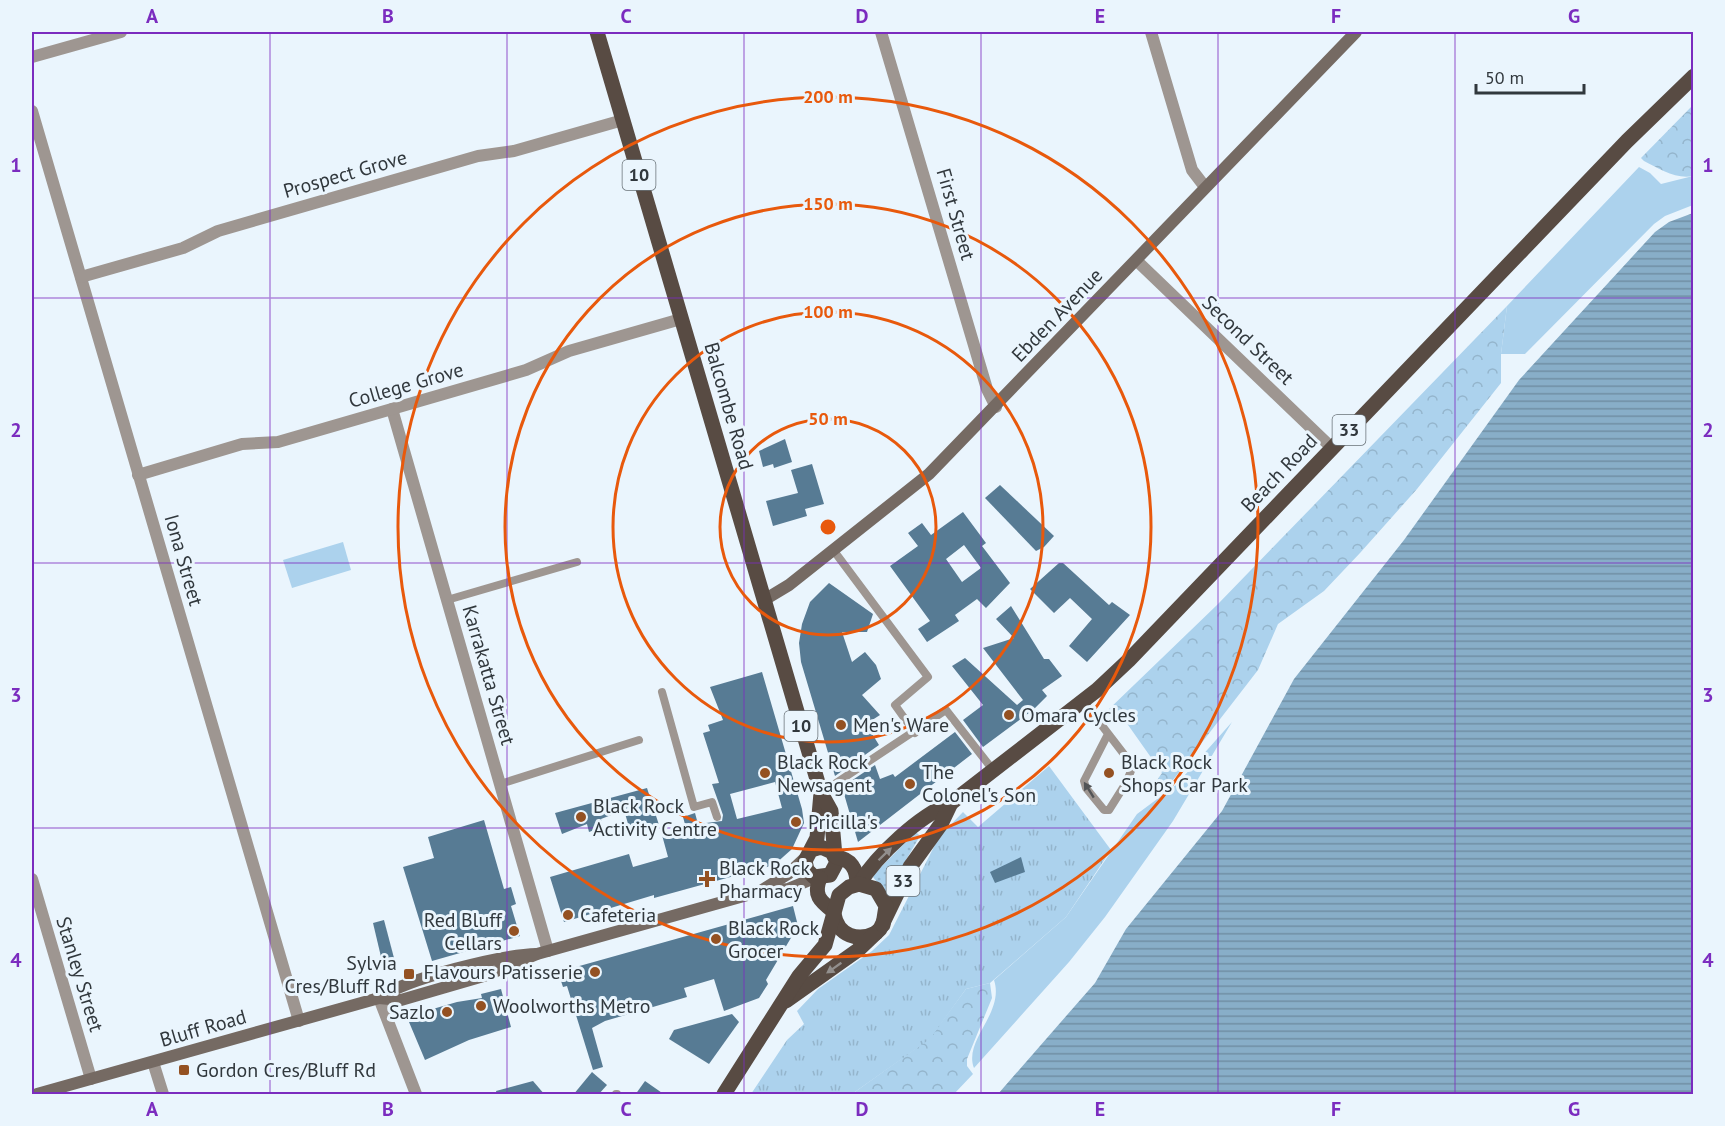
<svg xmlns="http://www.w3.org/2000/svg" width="1725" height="1126" font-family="'PT Sans',sans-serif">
  <defs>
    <pattern id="forest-crowns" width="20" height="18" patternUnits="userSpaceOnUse" patternTransform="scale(1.5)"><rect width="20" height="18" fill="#acd2ed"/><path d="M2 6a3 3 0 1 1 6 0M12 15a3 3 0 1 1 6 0" fill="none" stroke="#94b5cc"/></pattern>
    <pattern id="park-tufts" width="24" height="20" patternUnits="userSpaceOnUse" patternTransform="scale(1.5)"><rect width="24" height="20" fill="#acd2ed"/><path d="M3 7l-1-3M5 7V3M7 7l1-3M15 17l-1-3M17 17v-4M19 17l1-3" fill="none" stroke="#94b5cc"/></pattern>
    <pattern id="garden-dots" width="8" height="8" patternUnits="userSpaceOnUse" patternTransform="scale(1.5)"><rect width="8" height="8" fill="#acd2ed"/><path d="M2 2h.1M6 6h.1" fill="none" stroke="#94b5cc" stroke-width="1.8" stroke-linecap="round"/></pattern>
    <pattern id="water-rules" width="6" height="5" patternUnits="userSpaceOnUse" patternTransform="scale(1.5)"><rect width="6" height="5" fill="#88aec8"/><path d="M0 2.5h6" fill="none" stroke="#708fa4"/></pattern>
  </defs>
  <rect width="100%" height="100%" fill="#eaf5fd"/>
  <g fill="#acd2ed">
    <polygon points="1639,167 1650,173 1661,184 1693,176 1693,205 1665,216 1654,224 1525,354 1501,354 1507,306"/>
    <polygon points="343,542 351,570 292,588 283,560"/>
    <path d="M1232 722 1173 821 1105 917 1069 962 974 1068C963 1040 1005 1013 994 980L1066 917 1137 814 1176 785Z"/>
  </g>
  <g fill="url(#forest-crowns)">
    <path d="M1693 105V176C1677 180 1658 168 1644 161L1641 158Z"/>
    <polygon points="1507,306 1501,354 1501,383 1417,489 1360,553 1324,591 1278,624 1258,670 1173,780 1148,793 1162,773 1121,715 1111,720 1107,711 1217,605"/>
    <polygon points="990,983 992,998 967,1059 967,1066 973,1074 954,1094 852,1094 929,1039 966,989"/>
  </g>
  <polygon fill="url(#park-tufts)" points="1049,766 1111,850 1066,917 990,983 966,989 930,1039 852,1094 751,1094 787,1040 804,1024 797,1011 818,989 872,951 889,935 939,837 963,812 978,827"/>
  <polygon fill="url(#garden-dots)" points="916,832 920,836 886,894 873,877 874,874"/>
  <polygon fill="url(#water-rules)" points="1693,213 1693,1094 998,1094 1095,983 1126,929 1222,811 1294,679 1404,540 1519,380 1655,232 1669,222"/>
  <g fill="#577b94" fill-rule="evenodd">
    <polygon points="785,439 792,462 774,468 773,464 763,467 759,451"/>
    <polygon points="812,464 824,504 805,509 807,516 773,526 766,501 798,493 791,470"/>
    <polygon points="1000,485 1054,536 1044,547 1036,551 985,498"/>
    <path d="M963 512 986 543 982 546 1010 583 986 608 977 599 955 615 959 621 927 642 918 629 930 621 890 566 918 546 908 533 922 523 931 535ZM964 545 981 568 962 582 946 559Z"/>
    <polygon points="1059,563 1063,563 1109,605 1112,602 1130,615 1087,662 1069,646 1092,619 1070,598 1054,613 1030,589"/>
    <polygon points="829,583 873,614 867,632 842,632 852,662 865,652 876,665 881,679 862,695 880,715 866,724 879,745 835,776 801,662 799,643 802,624 810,602"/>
    <polygon points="1011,606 1044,659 1049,659 1062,676 1042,690 1047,696 1033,710 983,747 963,720 983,705 952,666 965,658 1017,705 1023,700 983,648 1014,638 996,619"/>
    <path d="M762 672 802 809 804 823 792 849 774 865 654 898V895L564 922 550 877 629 854 633 867 668 857 662 835 686 828 683 817 695 813 698 824 722 821 723 815 712 784 719 783 703 733 710 731 708 725 723 720 710 687ZM775 782 782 808 737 819 730 794Z"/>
    <polygon points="955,732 972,754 858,842 842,787 875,765 880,779 893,774 895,777"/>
    <polygon points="647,788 659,825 631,834 624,810 601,819 603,827 589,832 587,824 562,834 555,813"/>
    <polygon points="484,820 504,889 511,887 516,904 511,906 520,936 432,961 403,867 434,858 428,837"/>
    <polygon points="1021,857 1025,872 995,883 990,872"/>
    <polygon points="793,906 798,926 766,980 768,984 759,998 724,1011 714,979 684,988 687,997 605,1021 592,1028 603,1067 593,1070 567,986 563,987 558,972"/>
    <polygon points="384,920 394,958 382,961 373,923"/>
    <polygon points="501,989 511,1027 469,1040 425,1060 409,1022 412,1015 457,1002 482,998 481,994"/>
    <polygon points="732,1014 739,1022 709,1064 669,1039 674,1030"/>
    <polygon points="592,1072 607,1085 598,1095 573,1095"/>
    <polygon points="533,1081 545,1095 497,1095 496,1091"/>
    <polygon points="645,1081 665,1095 635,1095"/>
  </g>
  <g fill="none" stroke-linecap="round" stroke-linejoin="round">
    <g stroke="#9e9691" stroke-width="8">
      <polyline points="834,551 928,677 895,705 915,733"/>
      <polyline points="447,600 577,562"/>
      <polyline points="662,692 694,807 712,802 717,817"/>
      <polyline points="1083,701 1133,766 1126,783 1109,810 1104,810 1086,788 1084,781 1108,734"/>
      <polyline points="500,784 639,740"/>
      <polyline points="821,793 946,710 993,770"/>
      <polyline points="616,1094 617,1094"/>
    </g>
    <g stroke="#9e9691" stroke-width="12">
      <polyline points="881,32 987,389 996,407"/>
      <polyline points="1151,32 1192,170 1205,187"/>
      <polyline points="32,57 121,32"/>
      <polyline points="32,111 299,1021"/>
      <polyline points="1137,261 1332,448"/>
      <polyline points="81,277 183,248 218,231 478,156 514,151 623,120"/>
      <polyline points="392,409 548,951"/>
      <polyline points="138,475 242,444 278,442 526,370 569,351 681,319"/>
      <polyline points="32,879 91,1079"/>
      <polyline points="379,998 416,1094"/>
      <polyline points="153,1062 163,1094"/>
    </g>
    <g stroke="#756a63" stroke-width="12">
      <polyline points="764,600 789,585 929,474 1356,32"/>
      <polyline points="759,892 788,874 807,856"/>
      <polyline points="379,998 401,1000 487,975 537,954 758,892 788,889 817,877"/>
      <path d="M37 1094 379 998C408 978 501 955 537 954"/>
    </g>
    <g stroke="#584b43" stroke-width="15">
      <polyline points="597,32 821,793 817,838 805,861 807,870 814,877 830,875 837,862 832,852 821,847 811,850"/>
      <polyline points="821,793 831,811 835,856"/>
      <path d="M836 857C851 859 857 869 857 884"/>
      <path d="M820 878C813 895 820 901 833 911"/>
      <path d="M859 884C878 854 919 816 951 803L1097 690 1129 660 1627 141 1694 76"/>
      <path d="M834 914C838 936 858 942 876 933"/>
      <polyline points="786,1001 858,950 880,929 910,867 941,824 951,803"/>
      <polyline points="724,1094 799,976 825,945 839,895 849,887 859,884 876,889 886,906 883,925"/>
    </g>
  </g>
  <defs><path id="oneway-solid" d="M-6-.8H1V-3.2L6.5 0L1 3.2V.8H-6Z" transform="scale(1.5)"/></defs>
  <use fill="#525456" href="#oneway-solid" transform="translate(1089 790) rotate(-122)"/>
  <g fill="#928f8d">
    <use href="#oneway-solid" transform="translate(885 854) rotate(-44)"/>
    <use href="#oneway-solid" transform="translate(834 968) rotate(145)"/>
  </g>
  <path fill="none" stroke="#7b2cbf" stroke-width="1.5" stroke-opacity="0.55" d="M270 32V1094M507 32V1094M744 32V1094M981 32V1094M1218 32V1094M1455 32V1094M32 298H1694M32 563H1694M32 828H1694"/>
  <g fill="none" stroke="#e8590c" stroke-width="3">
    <circle cx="828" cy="527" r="108"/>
    <circle cx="828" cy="527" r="215"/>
    <circle cx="828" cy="527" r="323"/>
    <circle cx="828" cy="527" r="430"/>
  </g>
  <g fill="#945122" stroke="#eaf5fd" stroke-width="2">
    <circle cx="1009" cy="715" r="6"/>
    <circle cx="841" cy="725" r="6"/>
    <circle cx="765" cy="773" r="6"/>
    <circle cx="1109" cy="773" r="6"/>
    <circle cx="910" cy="784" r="6"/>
    <circle cx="581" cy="817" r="6"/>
    <circle cx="796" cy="822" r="6"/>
    <path d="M704 870h6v6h6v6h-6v6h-6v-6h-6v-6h6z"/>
    <circle cx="568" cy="915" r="6"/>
    <circle cx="514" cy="931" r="6"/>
    <circle cx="716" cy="939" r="6"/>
    <circle cx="595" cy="972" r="6"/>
    <rect x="403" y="968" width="12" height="12" rx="3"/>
    <circle cx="481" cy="1006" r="6"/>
    <circle cx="447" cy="1012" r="6"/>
    <rect x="178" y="1064" width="12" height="12" rx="3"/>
  </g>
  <g text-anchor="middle" stroke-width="6" stroke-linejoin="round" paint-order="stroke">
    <g fill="#eaf5fd" stroke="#687177" stroke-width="1.5">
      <rect x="622.5" y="160" width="33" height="30" rx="4.5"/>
      <rect x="1332.5" y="415" width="33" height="30" rx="4.5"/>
      <rect x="784.5" y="711" width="33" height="30" rx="4.5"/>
      <rect x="886.5" y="866" width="33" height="30" rx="4.5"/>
    </g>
    <g font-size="18" font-weight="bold" fill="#31383d">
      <text x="639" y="181">10</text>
      <text x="1349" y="436">33</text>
      <text x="801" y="732">10</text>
      <text x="903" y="887">33</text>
    </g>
    <g font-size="20" fill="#31383d" stroke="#eaf5fd">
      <text transform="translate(345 174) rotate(-16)" y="7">Prospect Grove</text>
      <text transform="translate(956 214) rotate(74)" y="7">First Street</text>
      <text transform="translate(1057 315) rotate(-46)" y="7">Ebden Avenue</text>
      <text transform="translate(1248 340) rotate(44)" y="7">Second Street</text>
      <text transform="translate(406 385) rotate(-16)" y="7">College Grove</text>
      <text transform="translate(729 406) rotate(74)" y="7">Balcombe Road</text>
      <text transform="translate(1279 473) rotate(-46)" y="7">Beach Road</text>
      <text transform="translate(184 560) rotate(74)" y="7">Iona Street</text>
      <text transform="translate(489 675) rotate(74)" y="7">Karrakatta Street</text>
      <text transform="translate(80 974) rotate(73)" y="7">Stanley Street</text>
      <text transform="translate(203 1028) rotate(-16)" y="7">Bluff Road</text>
    </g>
    <g font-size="20" fill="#31383d" stroke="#eaf5fd" text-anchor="start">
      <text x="1021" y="722">Omara Cycles</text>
      <text x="853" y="732">Men's Ware</text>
      <text x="777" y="769">Black Rock<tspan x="777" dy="23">Newsagent</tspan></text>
      <text x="1121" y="769">Black Rock<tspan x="1121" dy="23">Shops Car Park</tspan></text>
      <text x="922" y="779">The<tspan x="922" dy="23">Colonel's Son</tspan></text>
      <text x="593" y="813">Black Rock<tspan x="593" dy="23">Activity Centre</tspan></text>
      <text x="808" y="829">Pricilla's</text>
      <text x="719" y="875">Black Rock<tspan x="719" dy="23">Pharmacy</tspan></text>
      <text x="580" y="922">Cafeteria</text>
      <text x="502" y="927" text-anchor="end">Red Bluff<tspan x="502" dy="23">Cellars</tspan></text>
      <text x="728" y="935">Black Rock<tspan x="728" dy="23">Grocer</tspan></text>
      <text x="397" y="970" text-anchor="end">Sylvia<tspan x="397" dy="23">Cres/Bluff Rd</tspan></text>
      <text x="583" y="979" text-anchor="end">Flavours Patisserie</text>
      <text x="493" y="1013">Woolworths Metro</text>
      <text x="435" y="1019" text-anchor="end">Sazlo</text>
      <text x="196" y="1077">Gordon Cres/Bluff Rd</text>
    </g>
  </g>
  <circle cx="828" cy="527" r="9" fill="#e8590c" stroke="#eaf5fd" stroke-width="3"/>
  <g font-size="18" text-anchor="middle" font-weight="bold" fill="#e8590c" stroke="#eaf5fd" stroke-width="6" stroke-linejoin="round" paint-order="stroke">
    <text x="828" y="103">200 m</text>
    <text x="828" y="210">150 m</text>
    <text x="828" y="318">100 m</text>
    <text x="828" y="425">50 m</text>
  </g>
  <rect width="1725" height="1126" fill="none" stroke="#eaf5fd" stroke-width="66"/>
  <path d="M1476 84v9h108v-9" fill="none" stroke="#31383d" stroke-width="3"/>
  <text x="1485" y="84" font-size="18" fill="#31383d" stroke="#eaf5fd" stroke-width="4.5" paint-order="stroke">50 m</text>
  <rect x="33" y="33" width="1659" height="1060" fill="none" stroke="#7b2cbf" stroke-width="2"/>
  <g font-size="20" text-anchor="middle" font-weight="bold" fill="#7b2cbf">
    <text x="152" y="23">A</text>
    <text x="388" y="23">B</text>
    <text x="626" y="23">C</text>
    <text x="862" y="23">D</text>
    <text x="1100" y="23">E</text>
    <text x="1336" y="23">F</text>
    <text x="1574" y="23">G</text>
    <text x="16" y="172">1</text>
    <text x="1708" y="172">1</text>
    <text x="16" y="437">2</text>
    <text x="1708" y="437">2</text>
    <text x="16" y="702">3</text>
    <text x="1708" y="702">3</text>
    <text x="16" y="967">4</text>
    <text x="1708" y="967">4</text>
    <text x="152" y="1116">A</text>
    <text x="388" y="1116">B</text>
    <text x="626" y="1116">C</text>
    <text x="862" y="1116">D</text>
    <text x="1100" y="1116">E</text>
    <text x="1336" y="1116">F</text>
    <text x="1574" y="1116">G</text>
  </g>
</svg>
